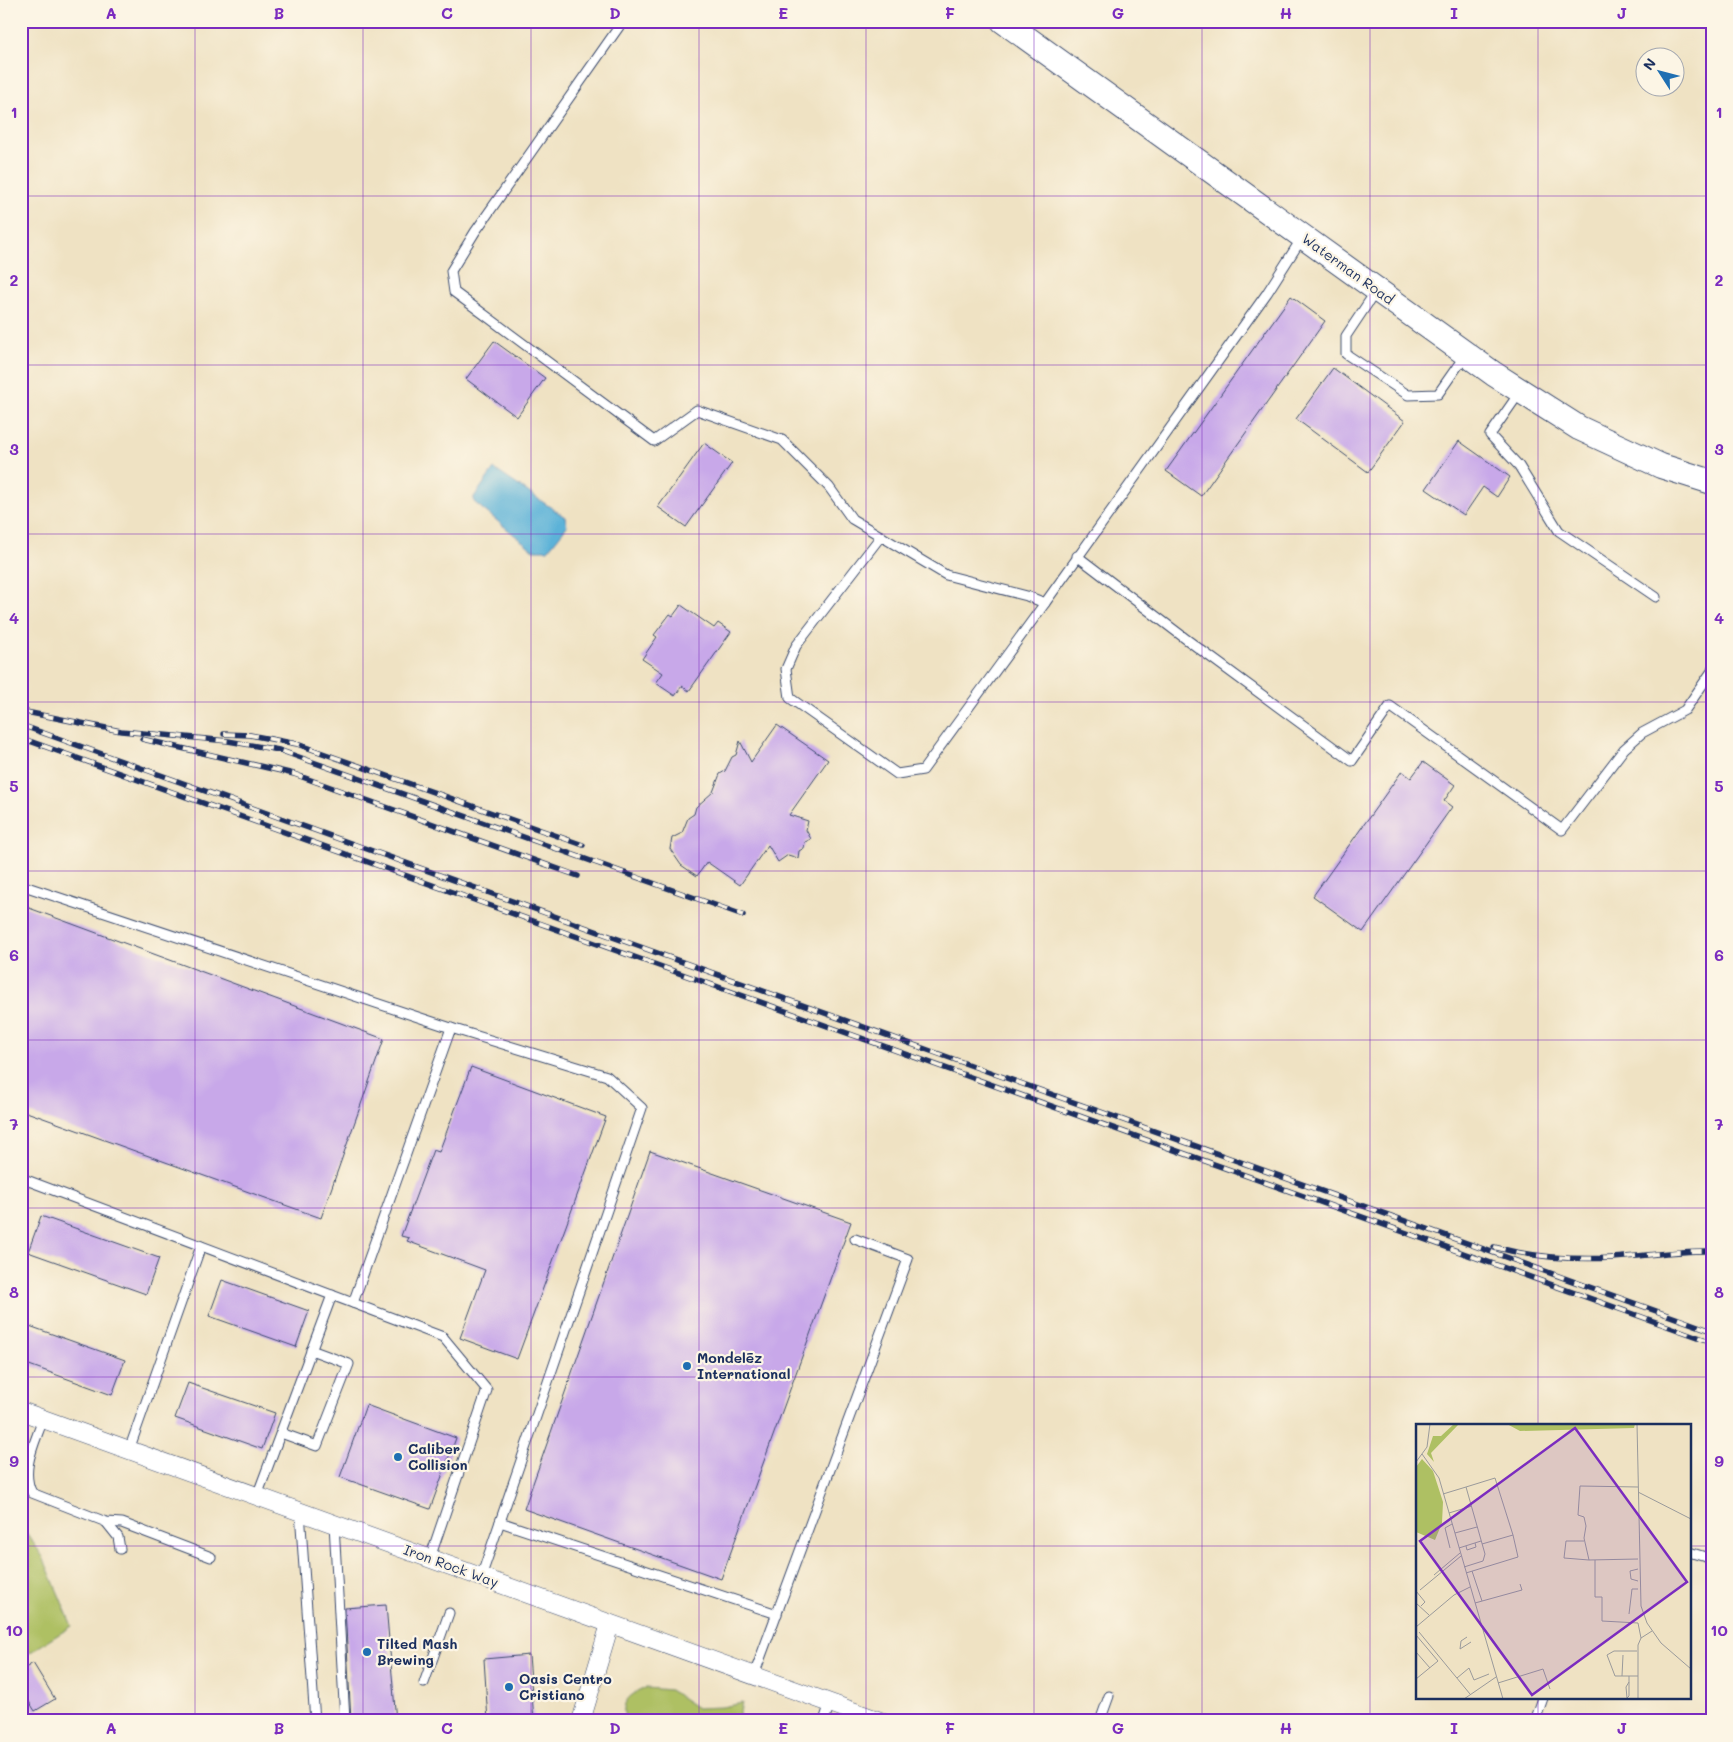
<svg xmlns="http://www.w3.org/2000/svg" width="1733" height="1742" font-family="Mali,sans-serif">
  <rect width="100%" height="100%" fill="#fcf5e5"/>
  <filter id="ink" filterUnits="userSpaceOnUse"><feTurbulence type="fractalNoise" baseFrequency=".02" numOctaves="2"/><feDisplacementMap in="SourceGraphic" scale="10" xChannelSelector="R" yChannelSelector="G"/><feConvolveMatrix kernelMatrix="1 2 1 2 8 2 1 2 1" color-interpolation-filters="sRGB"/></filter>
  <filter id="wash" filterUnits="userSpaceOnUse"><feTurbulence type="fractalNoise" baseFrequency=".0096" numOctaves="4" result="noise"/><feDisplacementMap in="SourceGraphic" scale="20" xChannelSelector="R" yChannelSelector="G"/><feGaussianBlur stdDeviation="1.12" result="paint"/><feColorMatrix in="noise" values="0 0 0 0 0 0 0 0 0 0 0 0 0 0 0 0 0 1.4 0 .05"/><feComposite in="paint" operator="in"/></filter>
  <g filter="url(#wash)">
    <rect width="100%" height="100%" fill="#efe2c3"/>
    <g fill="#aec063" stroke="#647860">
      <polygon points="21,1525 43,1557 72,1626 21,1658"/>
      <path d="M646 1688 670 1690 697 1708 722 1707 742 1703 738 1721H626C619 1702 630 1694 646 1688Z"/>
    </g>
    <polygon fill="#5bb2d8" stroke="#3b709b" points="494,469 565,517 567,526 548,550 533,550 474,502 474,497"/>
    <g id="blocks">
      <g fill="#c8a8e9">
        <polygon points="1291,296 1325,321 1201,496 1166,471"/>
        <polygon points="494,341 545,378 517,417 466,379"/>
        <polygon points="1333,368 1405,421 1368,472 1296,419"/>
        <polygon points="1459,441 1510,477 1497,497 1483,487 1464,515 1426,489"/>
        <polygon points="704,443 732,463 686,527 658,507"/>
        <polygon points="681,605 714,628 718,623 731,632 689,691 682,686 675,696 656,683 663,673 642,659 657,637 654,635 670,614 673,616"/>
        <polygon points="777,725 828,760 789,815 808,821 806,830 811,839 805,842 804,848 799,851 798,858 788,855 778,862 768,845 740,885 707,862 697,876 681,865 670,849 672,838 682,833 688,818 694,814 696,807 713,792 720,774 725,771 732,757 736,755 740,741 751,762"/>
        <polygon points="1423,762 1455,785 1444,801 1452,807 1363,932 1313,896 1402,771 1411,778"/>
        <polygon points="21,905 384,1039 321,1218 21,1110"/>
        <polygon points="471,1067 606,1117 517,1359 460,1338 485,1270 407,1241 409,1238 401,1236 433,1150 439,1152"/>
        <polygon points="650,1151 851,1222 721,1579 524,1509"/>
        <polygon points="41,1216 159,1258 146,1294 28,1252"/>
        <polygon points="222,1280 309,1311 296,1347 209,1316"/>
        <polygon points="21,1323 125,1360 112,1395 21,1362"/>
        <polygon points="188,1383 275,1413 262,1449 175,1418"/>
        <polygon points="366,1405 456,1438 430,1509 340,1477"/>
        <polygon points="386,1605 396,1721 351,1721 345,1608"/>
        <polygon points="529,1655 534,1721 488,1721 484,1659"/>
        <polygon points="33,1663 55,1699 35,1711 21,1689 21,1671"/>
      </g>
    </g>
  </g>
  <g filter="url(#ink)">
    <use href="#blocks" fill-opacity="0" stroke="#3b4a6d" stroke-width="1"/>
    <g fill="none" stroke-linecap="round" stroke-linejoin="round">
      <defs>
        <g id="service">
          <polyline points="623,21 475,232 451,271 454,292 654,441 697,410 782,440 829,487 852,519 946,575 1027,596 1045,603 1267,293 1302,238"/>
          <polyline points="1376,291 1346,336 1346,354 1408,395 1438,394 1466,354"/>
          <polyline points="1520,392 1490,435 1519,466 1559,531 1656,597"/>
          <polyline points="881,536 796,646 786,669 790,698 897,774 923,770 1045,603"/>
          <polyline points="1077,556 1186,639 1352,761 1390,706 1562,830 1624,749 1642,733 1685,710 1712,671"/>
          <polyline points="21,885 451,1028"/>
          <polyline points="21,1178 443,1337 487,1390 430,1558"/>
          <polyline points="353,1303 451,1028 607,1076 642,1108 481,1577"/>
          <path d="M43 1419C35 1443 20 1470 32 1493L106 1522 122 1523 211 1557"/>
          <polyline points="281,1433 317,1446 349,1364 311,1350"/>
          <polyline points="129,1450 201,1246"/>
          <polyline points="257,1496 332,1295"/>
          <polyline points="300,1512 315,1721"/>
          <polyline points="106,1522 118,1537 120,1549"/>
          <polyline points="500,1522 777,1614"/>
          <polyline points="334,1524 345,1721"/>
          <polyline points="1689,1552 1712,1559"/>
          <polyline points="754,1675 908,1259 855,1239"/>
          <polyline points="424,1683 449,1613"/>
          <polyline points="824,1721 830,1703"/>
          <polyline points="1100,1721 1109,1696"/>
          <polyline points="1535,1721 1543,1698"/>
        </g>
        <g id="minor">
          <polyline points="21,1411 880,1721"/>
          <polyline points="581,1721 610,1624"/>
        </g>
        <polyline id="secondary" points="1003,21 1494,374 1579,428 1661,466 1712,482"/>
      </defs>
      <use href="#service" stroke="#3b4a6d" stroke-width="11"/>
      <use href="#minor" stroke="#3b4a6d" stroke-width="19"/>
      <use href="#secondary" stroke="#3b4a6d" stroke-width="26"/>
      <use href="#service" stroke="#fff" stroke-width="9"/>
      <use href="#minor" stroke="#fff" stroke-width="18"/>
      <use href="#secondary" stroke="#fff" stroke-width="24"/>
      <defs>
        <g id="rail">
          <polyline points="21,711 121,731 228,741 279,750 743,915"/>
          <polyline points="21,725 1712,1331"/>
          <polyline points="224,734 250,735 297,744 583,845"/>
          <polyline points="21,738 1712,1342"/>
          <polyline points="142,739 294,774 578,876"/>
          <path d="M1494 1247C1532 1257 1573 1260 1612 1258 1646 1256 1678 1250 1712 1251"/>
        </g>
      </defs>
      <use href="#rail" stroke="#1b2f5e" stroke-width="5.5"/>
      <use href="#rail" stroke="#fcf5e5" stroke-width="4" stroke-dasharray="11" stroke-linecap="butt"/>
    </g>
  </g>
  <path fill="none" stroke="#7b2cbf" stroke-width="1" stroke-opacity="0.55" d="M195 21V1721M363 21V1721M531 21V1721M699 21V1721M866 21V1721M1034 21V1721M1202 21V1721M1370 21V1721M1538 21V1426M21 196H1712M21 365H1712M21 534H1712M21 702H1712M21 871H1712M21 1040H1712M21 1208H1712M21 1377H1712M21 1546H1417M1689 1546H1712M1538 1698V1721"/>
  <g fill="#1f6fb2" stroke="#fcf5e5" stroke-width="2">
    <circle cx="687" cy="1366" r="5"/>
    <circle cx="398" cy="1457" r="5"/>
    <circle cx="367" cy="1652" r="5"/>
    <circle cx="509" cy="1687" r="5"/>
  </g>
  <g text-anchor="middle" stroke-width="4.5" stroke-linejoin="round" paint-order="stroke">
    <g font-size="14" fill="#1b2f5e" stroke="#fcf5e5">
      <text transform="translate(1348 269) rotate(36)" y="5">Waterman Road</text>
      <text transform="translate(451 1566) rotate(20)" y="5">Iron Rock Way</text>
    </g>
    <g font-size="14" font-weight="bold" fill="#1b2f5e" stroke="#fcf5e5" text-anchor="start">
      <text x="697" y="1363">Mondelēz<tspan x="697" dy="16">International</tspan></text>
      <text x="408" y="1454">Caliber<tspan x="408" dy="16">Collision</tspan></text>
      <text x="377" y="1649">Tilted Mash<tspan x="377" dy="16">Brewing</tspan></text>
      <text x="519" y="1684">Oasis Centro<tspan x="519" dy="16">Cristiano</tspan></text>
    </g>
  </g>
  <g transform="translate(1416 1424)">
    <rect width="275" height="275" fill="#efe2c3"/>
    <path d="M38 0 42 1 15 29 18 38 11 30 17 12H25ZM91 0H219L218 4 104 7ZM6 35 17 47 27 78 26 99 19 116 0 108V43Z" fill="#aec063"/>
    <path fill="none" stroke="#9a9a9b" stroke-width="1" d="M221 0 225 182 231 199 245 219 275 245M6 30 23 54 87 275M0 38 11 23 14 0M50 63 79 54 97 111M222 63 164 62 162 91 168 93 170 102 168 114 173 136 222 135M222 68 275 95M27 70 50 63 69 130 67 137 48 143M33 89 56 82M39 109 61 103M168 117H150L148 134 173 136M50 122 51 126 60 123 59 119M34 124 29 104 36 100M43 124 65 117M179 136V173H186V197L222 199 225 214M222 145 214 147 215 155 222 157M56 147 66 177M50 149 102 133 97 111 66 120M18 151 44 129M4 166 45 132M0 167 9 178 5 182M0 179 13 191M59 179 106 166 104 160M213 190 216 165H222M0 203 38 171 54 163M3 208 54 270M0 211 22 237 0 255M51 213 45 217 44 225 55 218M221 227H198L191 231 199 252H222M0 228 14 244M206 252 207 231M41 254 53 244 58 256 73 250M213 258 210 263 211 274 213 272V252M82 259 127 245 134 265M48 275 80 253M222 275V221L225 214 236 207"/>
    <path fill="#7b2cbf" fill-opacity="0.15" stroke="#7b2cbf" stroke-width="2.5" d="M159 4 271 158 116 271 4 117Z"/>
    <rect width="275" height="275" fill="none" stroke="#1b2f5e" stroke-width="2.5"/>
  </g>
  <rect width="1733" height="1742" fill="none" stroke="#fcf5e5" stroke-width="55"/>
  <g transform="translate(1660 72) rotate(306)"><circle r="24" fill="#fcf5e5" stroke="#a2a6af"/>
  <path d="M0-4L9 19L0 12L-9 19Z" fill="#1f6fb2"/>
  <text y="-8" font-size="14" font-weight="bold" text-anchor="middle" fill="#1b2f5e">N</text>
  </g>
  <rect x="28" y="28" width="1678" height="1686" fill="none" stroke="#7b2cbf" stroke-width="2"/>
  <g font-size="16" text-anchor="middle" font-weight="bold" fill="#7b2cbf">
    <text x="111" y="19">A</text>
    <text x="279" y="19">B</text>
    <text x="447" y="19">C</text>
    <text x="615" y="19">D</text>
    <text x="783" y="19">E</text>
    <text x="950" y="19">F</text>
    <text x="1118" y="19">G</text>
    <text x="1286" y="19">H</text>
    <text x="1454" y="19">I</text>
    <text x="1622" y="19">J</text>
    <text x="14" y="118">1</text>
    <text x="1719" y="118">1</text>
    <text x="14" y="286">2</text>
    <text x="1719" y="286">2</text>
    <text x="14" y="455">3</text>
    <text x="1719" y="455">3</text>
    <text x="14" y="624">4</text>
    <text x="1719" y="624">4</text>
    <text x="14" y="792">5</text>
    <text x="1719" y="792">5</text>
    <text x="14" y="961">6</text>
    <text x="1719" y="961">6</text>
    <text x="14" y="1130">7</text>
    <text x="1719" y="1130">7</text>
    <text x="14" y="1298">8</text>
    <text x="1719" y="1298">8</text>
    <text x="14" y="1467">9</text>
    <text x="1719" y="1467">9</text>
    <text x="14" y="1636">10</text>
    <text x="1719" y="1636">10</text>
    <text x="111" y="1734">A</text>
    <text x="279" y="1734">B</text>
    <text x="447" y="1734">C</text>
    <text x="615" y="1734">D</text>
    <text x="783" y="1734">E</text>
    <text x="950" y="1734">F</text>
    <text x="1118" y="1734">G</text>
    <text x="1286" y="1734">H</text>
    <text x="1454" y="1734">I</text>
    <text x="1622" y="1734">J</text>
  </g>
</svg>
